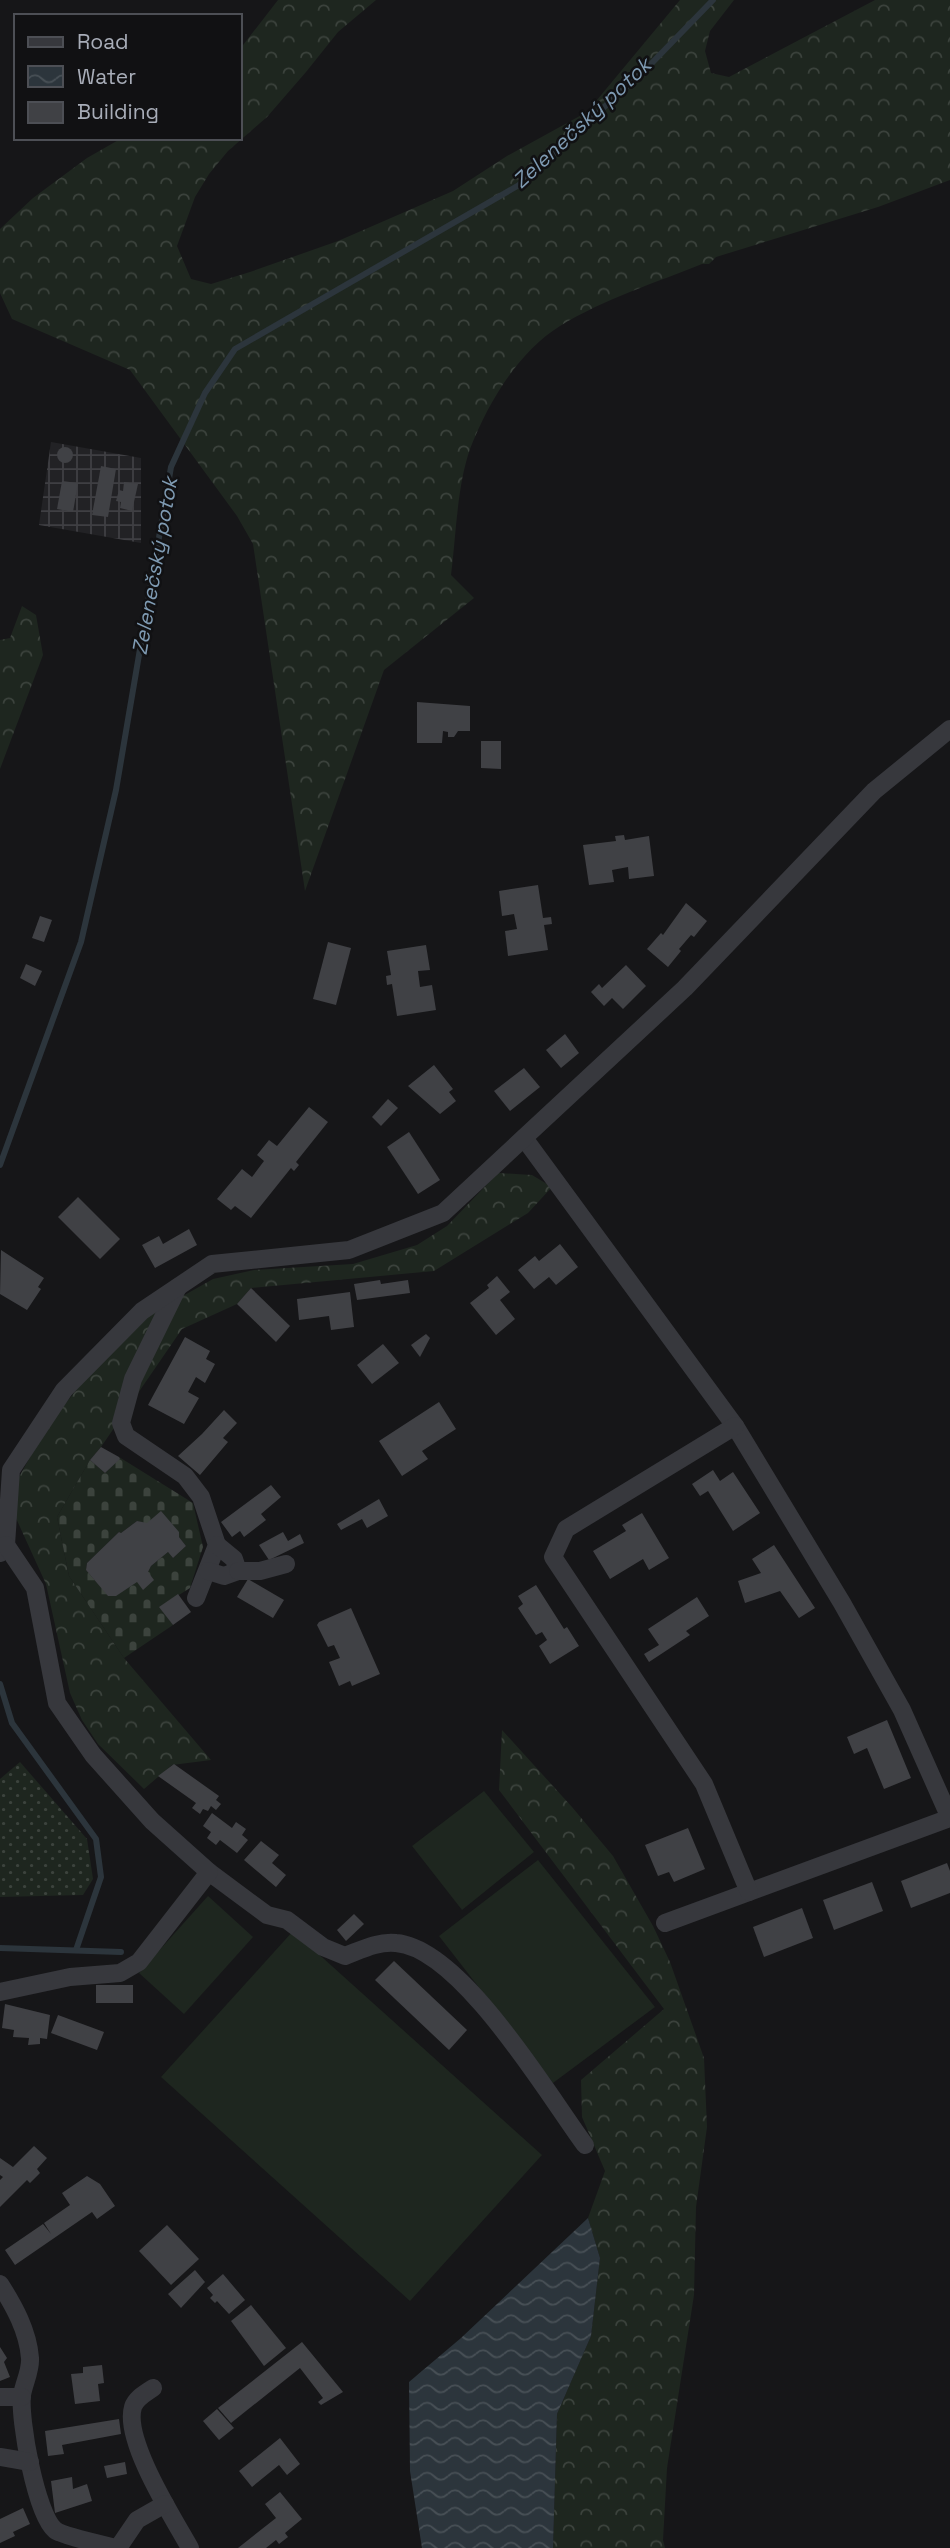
<svg xmlns="http://www.w3.org/2000/svg" width="950" height="2548" font-family="'Space Grotesk',sans-serif">
  <defs>
    <pattern id="industrial-grid" width="8" height="8" patternUnits="userSpaceOnUse" patternTransform="scale(1.75)"><rect width="8" height="8" fill="#222225"/><path d="M0 4h8M4 0v8" fill="none" stroke="#3f3f43"/></pattern>
    <pattern id="grass-dots" width="8" height="8" patternUnits="userSpaceOnUse" patternTransform="scale(1.75)"><rect width="8" height="8" fill="#1e261f"/><path d="M2 2h.1M6 6h.1" fill="none" stroke="#3c433d" stroke-width="1.8" stroke-linecap="round"/></pattern>
    <pattern id="forest-crowns" width="20" height="18" patternUnits="userSpaceOnUse" patternTransform="scale(1.75)"><rect width="20" height="18" fill="#1e261f"/><path d="M2 6a3 3 0 1 1 6 0M12 15a3 3 0 1 1 6 0" fill="none" stroke="#3c433d"/></pattern>
    <pattern id="cemetery-stones" width="16" height="16" patternUnits="userSpaceOnUse" patternTransform="scale(1.75)"><rect width="16" height="16" fill="#1e261f"/><path d="M2 7V4a2 2 0 0 1 4 0v3zM10 15v-3a2 2 0 0 1 4 0v3z" fill="#3c433d"/></pattern>
    <pattern id="water-waves" width="16" height="10" patternUnits="userSpaceOnUse" patternTransform="scale(1.75)"><rect width="16" height="10" fill="#2c353c"/><path d="M0 5q4-4 8 0t8 0" fill="none" stroke="#485056"/></pattern>
  </defs>
  <rect width="100%" height="100%" fill="#161618"/>
  <polygon fill="url(#industrial-grid)" points="51,442 141,458 141,543 39,525"/>
  <polygon fill="url(#grass-dots)" points="20,1762 87,1839 93,1879 83,1895 0,1897 0,1779"/>
  <g fill="url(#forest-crowns)">
    <path d="M278 0H376L338 32 306 72 267 117 228 151 209 174 195 197 177 246 191 279 211 284 250 272 338 241 453 191 507 156 587 112 680 0H734L710 31 705 51 711 73 729 77 875 0H950V180L878 207 716 257 709 264H702C655 283 604 299 560 326 518 352 488 403 470 449 457 486 456 536 451 575L474 598 384 670 305 891 253 544 237 516 130 370 12 319 0 293V229L33 198 87 158 122 138H240V49Z"/>
    <polygon points="22,606 36,615 43,655 0,769 0,640 10,638"/>
    <polygon points="498,1173 532,1175 552,1187 528,1213 434,1271 251,1288 237,1304 182,1329 101,1447 90,1460 57,1517 69,1576 124,1658 211,1760 172,1765 144,1789 98,1744 82,1720 70,1693 46,1584 15,1516 19,1477 46,1428 81,1384 151,1314 213,1279 254,1270 353,1264 417,1245 447,1226"/>
    <polygon points="502,1730 572,1807 613,1856 653,1926 670,1962 704,2058 707,2127 696,2207 694,2295 667,2468 663,2540 665,2548 553,2548 557,2414 591,2336 600,2258 588,2218 605,2171 582,2117 581,2080 664,2009 499,1790"/>
  </g>
  <path fill="url(#cemetery-stones)" fill-rule="evenodd" d="M119 1457 193 1503 203 1547 190 1588 160 1607 173 1625 124 1658 69 1576 57 1517 90 1460 105 1473 119 1459ZM137 1521 179 1537 186 1546 173 1558 168 1552 151 1566 148 1572 108 1595 86 1570 87 1563 119 1532 121 1533Z"/>
  <g fill="#1e261f">
    <polygon points="484,1791 534,1852 462,1910 412,1846"/>
    <polygon points="538,1860 655,2007 553,2083 439,1936"/>
    <polygon points="208,1896 253,1937 184,2014 139,1973"/>
    <polygon points="293,1931 542,2155 410,2301 161,2077"/>
  </g>
  <polygon fill="url(#water-waves)" points="588,2218 600,2258 591,2336 557,2414 553,2548 422,2548 410,2471 409,2382 461,2338"/>
  <g fill="none" stroke-linecap="round" stroke-linejoin="round">
    <g stroke="#2c353c" stroke-width="6">
      <polyline points="0,1165 81,942 116,790 171,467 205,393 235,349 519,185 649,66 713,0"/>
      <polyline points="0,1684 12,1723 96,1839 101,1877 76,1950"/>
      <polyline points="0,1948 121,1952"/>
    </g>
  </g>
  <g fill="#404145">
    <circle cx="65" cy="455" r="8"/>
    <polygon points="101,466 116,469 108,517 92,515"/>
    <polygon points="62,481 78,483 73,512 57,509"/>
    <polygon points="124,482 138,484 132,511 120,508 121,502 116,501 119,490 123,491"/>
    <polygon points="417,702 470,706 470,731 458,731 454,737 448,737 448,732 443,731 442,743 417,743"/>
    <polygon points="481,741 501,741 501,769 481,768"/>
    <polygon points="624,835 625,840 649,836 654,876 629,879 628,867 612,870 614,882 589,885 583,845 616,841 615,836"/>
    <polygon points="538,885 543,918 551,917 552,924 544,925 548,950 508,956 505,931 517,929 514,914 502,916 499,891"/>
    <polygon points="686,903 707,921 694,937 691,935 679,949 681,951 668,967 647,949 661,933 663,935"/>
    <polygon points="40,916 52,920 44,942 32,938"/>
    <polygon points="328,942 351,948 336,1005 313,999"/>
    <polygon points="426,945 430,970 418,971 420,987 432,985 436,1010 397,1016 392,984 387,985 386,976 391,975 387,951"/>
    <polygon points="26,964 42,971 35,986 20,978"/>
    <polygon points="626,965 646,986 623,1009 612,998 604,1006 591,992 599,984 602,988"/>
    <polygon points="565,1034 579,1053 561,1068 546,1050"/>
    <polygon points="434,1065 453,1089 449,1092 456,1101 440,1114 408,1086"/>
    <polygon points="524,1068 540,1087 510,1111 494,1091"/>
    <polygon points="388,1099 398,1108 381,1126 372,1117"/>
    <polygon points="309,1107 328,1122 296,1162 299,1165 294,1171 291,1168 251,1218 235,1206 231,1210 217,1199 242,1169 252,1177 264,1161 257,1155 269,1140 277,1146"/>
    <polygon points="409,1132 440,1180 418,1194 387,1147"/>
    <polygon points="78,1197 120,1239 100,1259 58,1217"/>
    <polygon points="189,1229 197,1245 155,1268 142,1245 159,1236 163,1244"/>
    <polygon points="560,1244 578,1267 556,1285 549,1277 534,1289 518,1270 535,1256 539,1261"/>
    <polygon points="1,1250 44,1278 38,1287 41,1289 27,1310 0,1294"/>
    <polygon points="497,1276 510,1292 500,1300 515,1319 496,1335 470,1303 489,1288 487,1285"/>
    <polygon points="380,1280 381,1284 408,1280 410,1293 357,1300 354,1284"/>
    <polygon points="251,1288 290,1326 276,1342 237,1304"/>
    <polygon points="350,1292 354,1327 331,1330 329,1316 299,1320 297,1299"/>
    <polygon points="426,1334 430,1338 420,1357 411,1345"/>
    <polygon points="185,1337 210,1351 206,1359 215,1364 205,1383 196,1377 188,1392 199,1398 184,1424 148,1405"/>
    <polygon points="383,1344 399,1363 372,1384 357,1365"/>
    <polygon points="439,1402 456,1429 422,1451 428,1459 402,1476 379,1441"/>
    <polygon points="224,1410 237,1423 223,1438 228,1442 200,1475 178,1456 202,1434"/>
    <polygon points="101,1447 119,1457 120,1459 105,1473 90,1460"/>
    <polygon points="713,1470 720,1481 733,1472 760,1513 733,1531 708,1491 700,1496 692,1484"/>
    <polygon points="271,1485 281,1497 261,1514 266,1520 244,1537 240,1531 232,1537 221,1522"/>
    <polygon points="379,1499 388,1516 367,1528 362,1519 341,1530 337,1524"/>
    <polygon points="161,1511 179,1532 179,1537 186,1546 173,1558 168,1552 151,1566 148,1572 154,1580 143,1590 137,1582 116,1596 108,1596 86,1570 87,1563 119,1532 121,1533 137,1521 147,1523"/>
    <polygon points="642,1513 669,1558 649,1570 643,1559 610,1579 593,1551 626,1531 622,1525"/>
    <polygon points="283,1532 288,1541 300,1534 304,1543 269,1560 259,1545"/>
    <polygon points="774,1545 815,1608 799,1618 780,1591 745,1603 738,1581 761,1573 752,1559"/>
    <polygon points="248,1579 284,1600 273,1618 237,1597"/>
    <polygon points="536,1585 564,1629 567,1627 579,1646 550,1664 539,1646 547,1640 542,1632 536,1635 518,1608 523,1604 518,1596"/>
    <polygon points="178,1594 191,1612 173,1625 159,1607"/>
    <polygon points="697,1597 709,1616 686,1631 690,1635 649,1662 644,1654 659,1645 648,1629"/>
    <polygon points="351,1608 380,1674 352,1686 350,1681 339,1686 329,1662 340,1658 334,1645 328,1647 317,1625 319,1622"/>
    <polygon points="887,1720 911,1778 884,1789 867,1748 854,1754 847,1737"/>
    <polygon points="174,1764 219,1796 216,1800 221,1804 216,1810 211,1806 208,1811 203,1809 200,1814 192,1808 196,1803 158,1776"/>
    <polygon points="212,1813 232,1828 236,1822 246,1829 242,1835 248,1840 237,1853 220,1840 216,1845 207,1838 211,1832 203,1826"/>
    <polygon points="688,1828 705,1869 674,1882 669,1872 658,1876 645,1845"/>
    <polygon points="261,1841 279,1855 272,1863 286,1875 276,1887 244,1860"/>
    <polygon points="947,1863 950,1871 950,1893 911,1908 901,1881"/>
    <polygon points="872,1882 883,1911 834,1930 823,1900"/>
    <polygon points="802,1908 813,1938 764,1957 753,1927"/>
    <polygon points="354,1914 364,1924 346,1941 337,1930"/>
    <polygon points="394,1961 467,2030 449,2050 375,1980"/>
    <rect x="96" y="1985" width="37" height="18"/>
    <polygon points="5,2004 50,2015 47,2039 40,2038 40,2044 28,2045 29,2038 13,2037 14,2030 2,2028"/>
    <polygon points="58,2015 104,2032 97,2050 51,2033"/>
    <polygon points="34,2146 47,2158 37,2169 40,2173 30,2183 27,2180 0,2207 0,2180 3,2177 0,2175 0,2158 13,2167"/>
    <polygon points="87,2176 100,2184 115,2206 97,2219 92,2212 15,2265 5,2250 43,2224 51,2234 44,2223 70,2205 62,2193"/>
    <polygon points="167,2225 199,2259 171,2285 139,2251"/>
    <polygon points="195,2270 205,2282 181,2308 168,2294"/>
    <polygon points="223,2274 245,2300 229,2314 217,2301 215,2303 210,2298 213,2295 207,2288"/>
    <polygon points="251,2305 286,2348 264,2366 231,2321"/>
    <polygon points="302,2342 343,2392 321,2405 318,2402 323,2398 300,2368 231,2423 218,2408"/>
    <polygon points="0,2347 7,2358 4,2362 10,2377 0,2381"/>
    <polygon points="102,2365 104,2383 98,2384 100,2401 75,2404 71,2374 83,2373 83,2367"/>
    <polygon points="217,2409 234,2428 219,2440 203,2421"/>
    <polygon points="119,2419 121,2434 62,2445 64,2454 48,2456 45,2431"/>
    <polygon points="280,2438 300,2464 287,2475 279,2465 252,2487 239,2471"/>
    <polygon points="125,2462 127,2474 107,2478 104,2466"/>
    <polygon points="72,2477 73,2489 87,2484 92,2501 55,2513 51,2481"/>
    <polygon points="280,2492 302,2519 285,2533 288,2537 279,2544 276,2540 266,2548 238,2548 276,2518 265,2504"/>
    <polygon points="23,2508 30,2524 13,2532 15,2536 0,2543 0,2519"/>
  </g>
  <g fill="none" stroke-linecap="round" stroke-linejoin="round">
    <g stroke="#37383d" stroke-width="18">
      <polyline points="524,1138 735,1426 842,1603 902,1710 950,1818 665,1923"/>
      <polyline points="178,1287 133,1379 121,1423 126,1436 185,1476 201,1497 217,1545 196,1598"/>
      <polyline points="735,1426 566,1529 553,1557 704,1784 749,1892"/>
      <polyline points="0,1553 6,1545 11,1470 64,1390 142,1311 212,1264 349,1250 443,1213 685,988 874,791 950,729"/>
      <polyline points="208,1571 224,1576 238,1571 234,1559 217,1545"/>
      <polyline points="238,1571 260,1571 286,1564"/>
      <path d="M209 1872 267 1915 287 1920 323 1947 345 1956C361 1950 378 1941 396 1943 461 1948 548 2095 585 2145"/>
      <polyline points="0,1992 70,1977 120,1973 139,1962 209,1872 152,1821 93,1755 57,1703 35,1588 6,1545"/>
      <path d="M0 2284C14 2306 28 2331 30 2358 31 2370 24 2383 22 2395 19 2419 36 2514 55 2530 62 2536 104 2545 116 2548"/>
      <path d="M153 2388C146 2393 136 2398 133 2407 123 2440 174 2519 190 2548"/>
      <polyline points="0,2397 22,2397"/>
      <polyline points="0,2457 30,2462"/>
      <polyline points="118,2548 137,2520 165,2504"/>
    </g>
  </g>
  <g text-anchor="middle" stroke-width="5" stroke-linejoin="round" paint-order="stroke">
    <g font-size="21" font-style="italic" fill="#7f9bb3" stroke="#111113">
      <text transform="translate(582 123) rotate(-43)" y="7">Zelenečský potok</text>
      <text transform="translate(155 566) rotate(-80)" y="7">Zelenečský potok</text>
    </g>
  </g>
  <rect x="14" y="14" width="228" height="126" fill="#111113" stroke="#4d4f55" stroke-width="2"/>
  <rect x="28" y="37" width="35" height="10" fill="#37383d" stroke="#4d4f55" stroke-width="2"/>
  <text x="77" y="49" font-size="21" fill="#a8adb8">Road</text>
  <rect x="28" y="66" width="35" height="21" fill="url(#water-waves)" stroke="#4d4f55" stroke-width="2"/>
  <text x="77" y="84" font-size="21" fill="#a8adb8">Water</text>
  <rect x="28" y="102" width="35" height="21" fill="#404145" stroke="#4d4f55" stroke-width="2"/>
  <text x="77" y="119" font-size="21" fill="#a8adb8">Building</text>
</svg>
